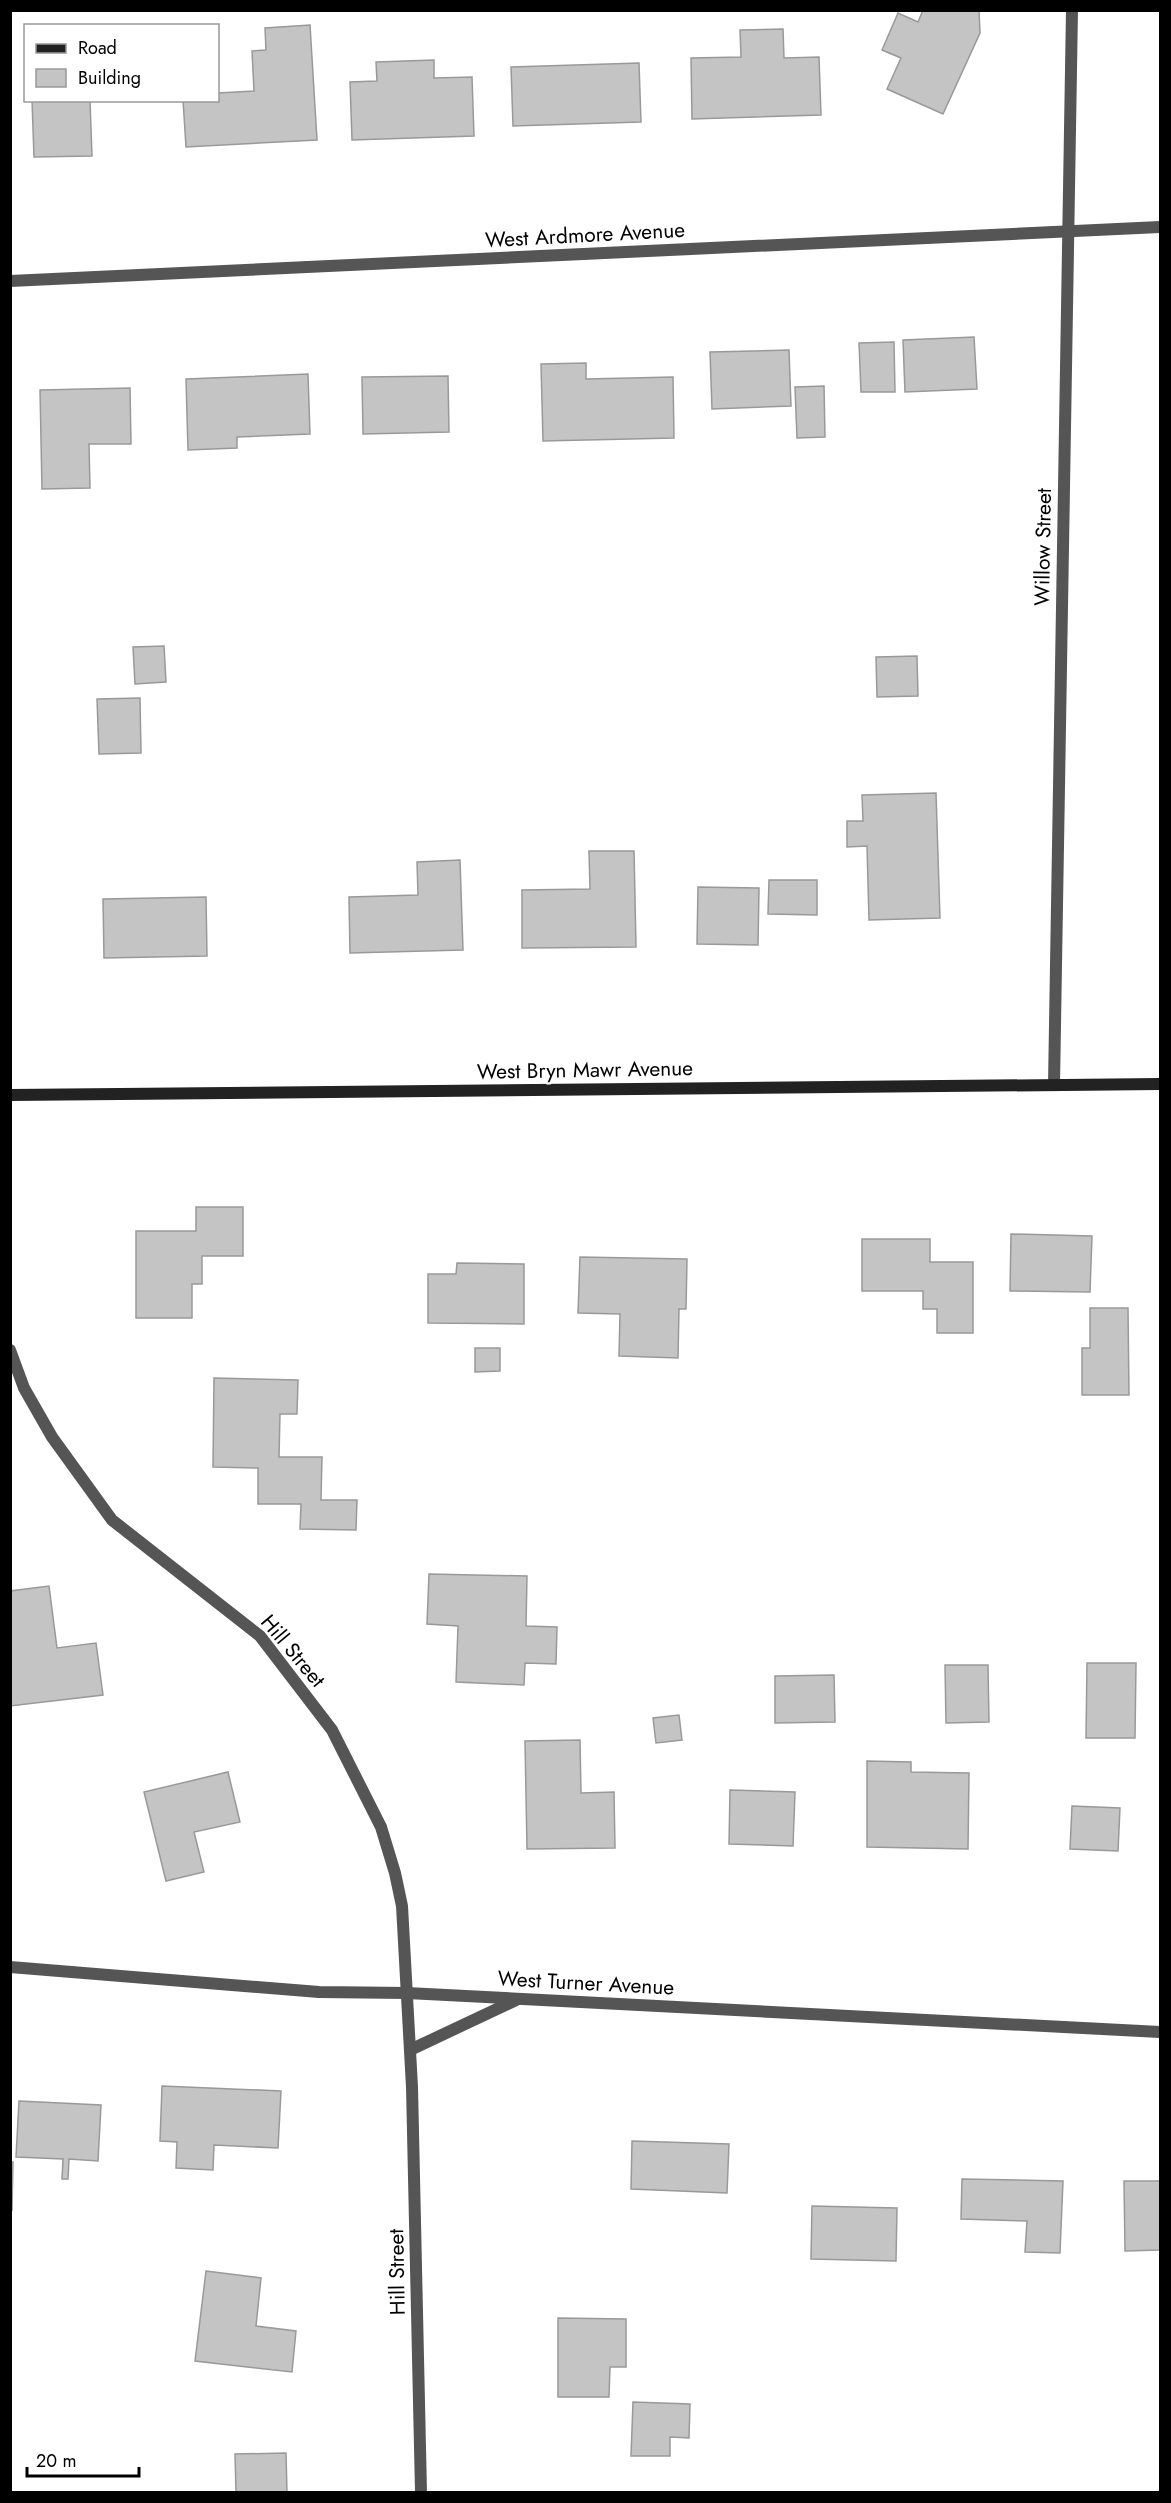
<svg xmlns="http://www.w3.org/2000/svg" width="1171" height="2503" font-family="Jost,sans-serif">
  <rect width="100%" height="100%" fill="#fff"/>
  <g fill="#c4c4c4" stroke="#999" stroke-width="1.5">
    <polygon points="923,10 979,10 980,33 943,114 887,89 901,58 882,50 898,13 918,22"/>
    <polygon points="310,25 317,140 186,147 183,100 218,100 218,93 254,91 252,51 266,50 265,28"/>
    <polygon points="783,29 784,58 819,57 821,115 692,119 691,58 741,57 740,30"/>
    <polygon points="434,60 434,78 472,77 474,136 352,140 350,82 377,81 376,62"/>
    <polygon points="639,63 641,122 513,126 511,67"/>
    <polygon points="32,100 90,100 92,156 34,157"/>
    <polygon points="974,337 977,389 905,392 903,340"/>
    <polygon points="894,342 895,392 861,392 859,343"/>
    <polygon points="789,350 791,406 712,409 710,352"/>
    <polygon points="586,363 586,379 673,377 674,438 543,441 541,364"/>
    <polygon points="308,374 310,434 237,437 237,448 188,450 186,379"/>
    <polygon points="448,376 449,432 363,434 362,377"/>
    <polygon points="824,386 825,437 797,438 795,387"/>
    <polygon points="130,388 131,444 89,444 90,488 42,489 40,390"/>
    <polygon points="164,646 166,682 135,684 133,647"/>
    <polygon points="917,656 918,696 877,697 876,657"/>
    <polygon points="140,698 141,753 99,754 97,699"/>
    <polygon points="936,793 940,918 869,920 867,846 847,847 847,821 863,821 862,795"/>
    <polygon points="589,851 634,851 636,947 522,948 522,890 590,889"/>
    <polygon points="460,860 463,950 350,953 349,897 418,895 417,862"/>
    <polygon points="769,880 817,880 817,915 768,914"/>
    <polygon points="698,887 759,888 758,945 697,944"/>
    <polygon points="206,897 207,956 104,958 103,899"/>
    <polygon points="196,1207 243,1207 243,1256 202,1256 202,1284 192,1284 192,1318 136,1318 136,1231 196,1231"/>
    <polygon points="1011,1234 1092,1236 1090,1292 1010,1291"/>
    <polygon points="862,1239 930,1239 930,1262 973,1262 973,1333 937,1333 937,1309 923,1309 923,1291 862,1291"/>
    <polygon points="580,1257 687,1259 686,1309 679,1309 678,1358 619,1356 620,1314 578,1313"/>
    <polygon points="457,1263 524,1264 524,1324 428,1323 428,1274 456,1274"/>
    <polygon points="1090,1308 1128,1308 1129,1395 1082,1395 1082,1348 1090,1348"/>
    <polygon points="475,1348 500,1348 500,1371 475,1372"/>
    <polygon points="214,1378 298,1380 297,1414 280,1414 279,1457 322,1457 321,1500 357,1500 356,1530 300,1529 301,1504 258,1504 258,1468 213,1467"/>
    <polygon points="429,1574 527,1576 526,1626 557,1627 556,1664 525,1663 524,1685 456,1682 458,1626 427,1624"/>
    <polygon points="49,1586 57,1648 96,1643 103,1695 10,1706 10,1591"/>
    <polygon points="1087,1663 1136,1663 1135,1738 1086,1738"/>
    <polygon points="945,1665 988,1665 989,1722 946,1723"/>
    <polygon points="834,1675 835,1722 775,1723 775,1676"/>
    <polygon points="679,1715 682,1740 656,1743 653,1718"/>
    <polygon points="580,1740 581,1793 614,1792 615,1848 527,1849 525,1741"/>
    <polygon points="867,1761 911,1762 911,1772 969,1773 968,1849 867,1847"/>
    <polygon points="228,1772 240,1822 194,1832 204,1872 166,1881 144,1792"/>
    <polygon points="730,1790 795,1792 793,1846 729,1844"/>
    <polygon points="1072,1806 1120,1808 1118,1851 1070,1849"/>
    <polygon points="162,2086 281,2091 278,2148 214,2145 213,2170 176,2168 177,2142 160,2141"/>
    <polygon points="19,2101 101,2105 98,2161 69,2159 68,2179 62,2179 63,2159 16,2157"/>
    <polygon points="632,2141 729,2144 727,2193 631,2189"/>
    <polygon points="10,2162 13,2162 12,2210 10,2209"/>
    <polygon points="962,2179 1063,2181 1060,2253 1025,2252 1027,2221 961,2219"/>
    <polygon points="1124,2181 1160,2181 1160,2250 1125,2251"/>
    <polygon points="812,2206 897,2208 896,2261 811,2259"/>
    <polygon points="206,2271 261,2278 256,2326 296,2331 292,2372 195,2361"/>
    <polygon points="558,2318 626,2319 626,2367 610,2367 609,2397 558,2397"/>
    <polygon points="633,2402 690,2404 689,2438 670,2437 670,2456 631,2456"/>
    <polygon points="286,2453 287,2492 236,2492 235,2454"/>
  </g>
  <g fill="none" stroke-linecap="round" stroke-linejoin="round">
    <g stroke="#555" stroke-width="12">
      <polyline points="10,281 1160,227"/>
      <polyline points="1054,1085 1072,10"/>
      <polyline points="10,1350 24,1388 52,1437 112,1520 260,1636 332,1730 381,1827 395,1873 402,1906 412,2087 421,2492"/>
      <polyline points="10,1967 319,1992 407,1993 1160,2032"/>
      <polyline points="410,2050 516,2000"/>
    </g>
    <polyline stroke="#222" stroke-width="12" points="10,1095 1160,1084"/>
  </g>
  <g text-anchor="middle" stroke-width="4.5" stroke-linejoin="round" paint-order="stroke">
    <g font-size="21" fill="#000" stroke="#fff">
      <text transform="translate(585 235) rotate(-3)" y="7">West Ardmore Avenue</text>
      <text transform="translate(1043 547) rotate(-89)" y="7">Willow Street</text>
      <text transform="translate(585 1070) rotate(-1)" y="7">West Bryn Mawr Avenue</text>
      <text transform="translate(293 1651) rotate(50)" y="7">Hill Street</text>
      <text transform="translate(586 1983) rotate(3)" y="7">West Turner Avenue</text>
      <text transform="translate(397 2272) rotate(-91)" y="7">Hill Street</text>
    </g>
  </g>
  <rect width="1171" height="2503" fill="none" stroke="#000000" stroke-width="24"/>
  <rect x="24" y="24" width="195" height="78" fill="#ffffff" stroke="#999999" stroke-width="1.5"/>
  <rect x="36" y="44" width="30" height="9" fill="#222222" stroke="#999999" stroke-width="1.5"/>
  <text x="78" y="54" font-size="18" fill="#000000">Road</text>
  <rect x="36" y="69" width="30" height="18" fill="#c4c4c4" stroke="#999999" stroke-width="1.5"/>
  <text x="78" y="84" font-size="18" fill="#000000">Building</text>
  <path d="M27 2467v9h112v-9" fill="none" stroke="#000000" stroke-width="3"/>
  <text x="36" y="2467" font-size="18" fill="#000000" stroke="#ffffff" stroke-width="4.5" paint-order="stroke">20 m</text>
</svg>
